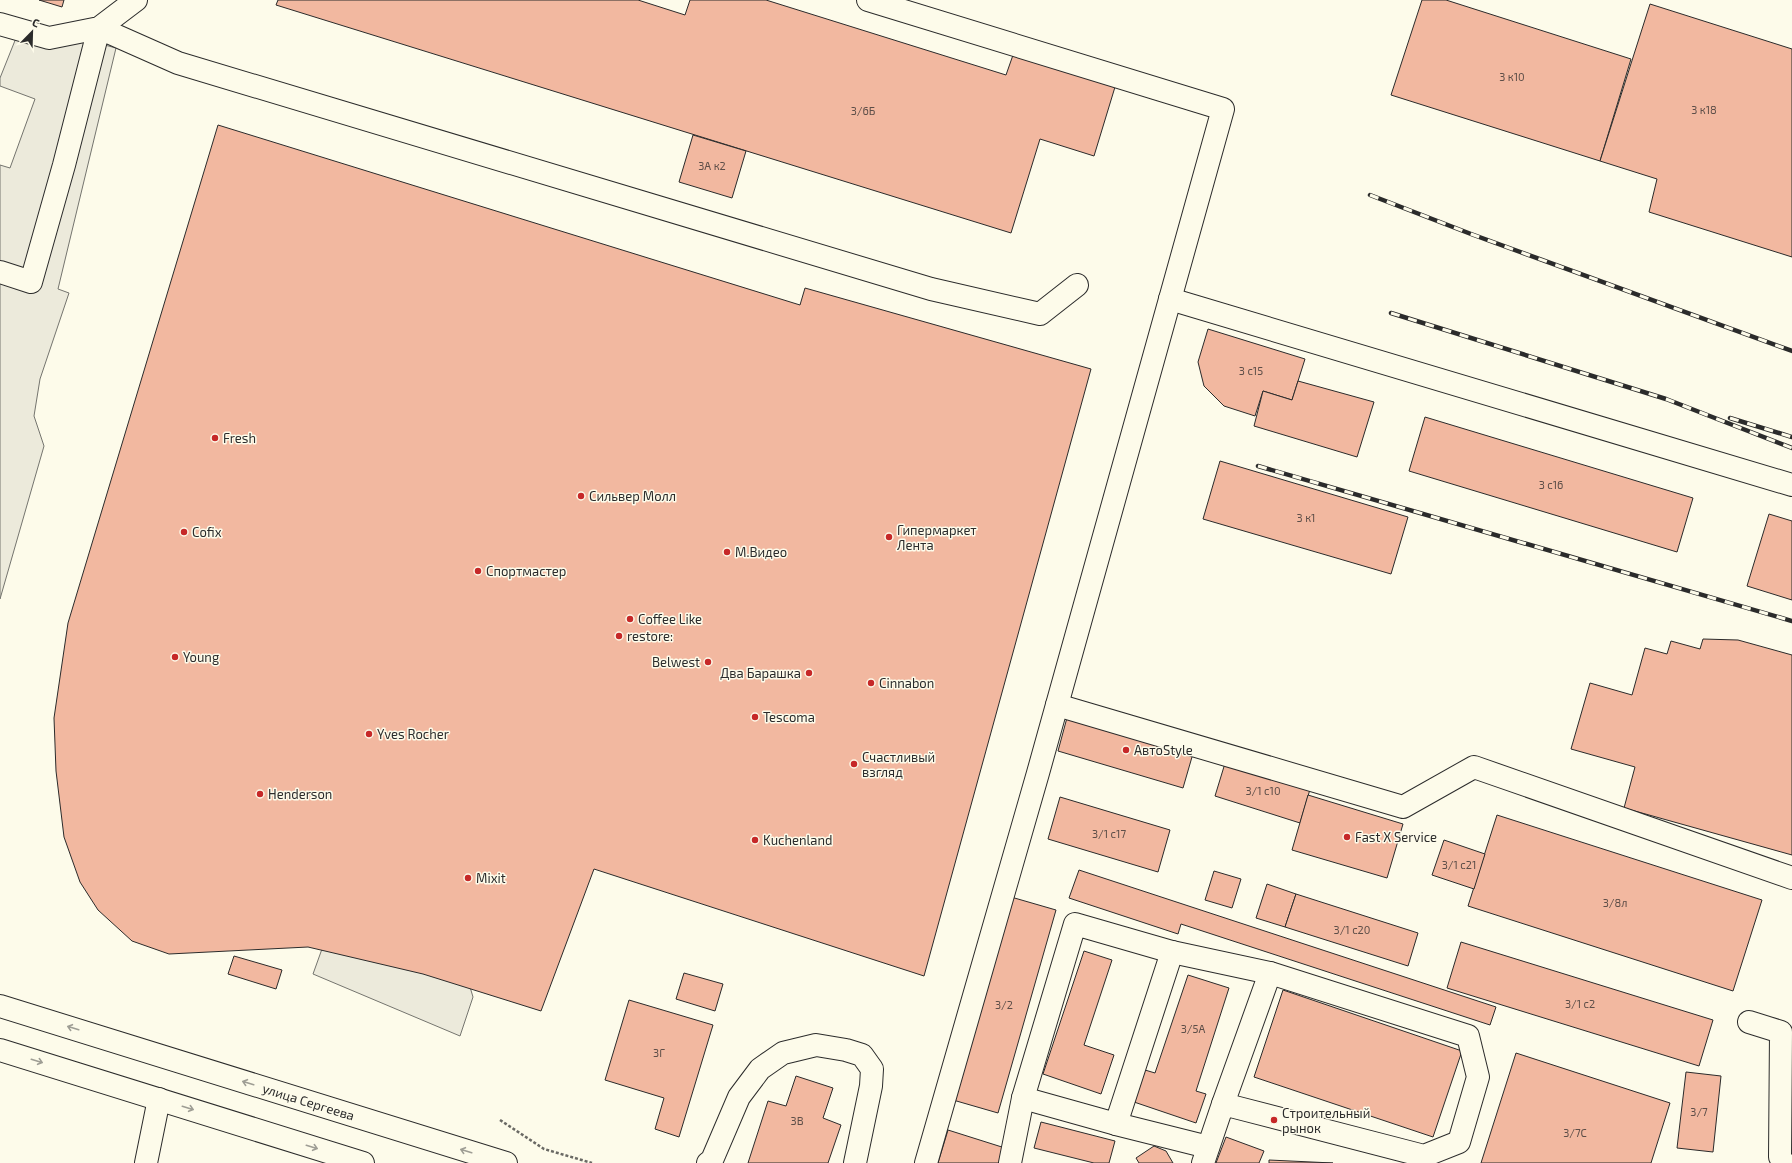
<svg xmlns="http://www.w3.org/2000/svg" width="1792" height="1163" font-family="'Exo 2',sans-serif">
  <rect width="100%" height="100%" fill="#fdfbea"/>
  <g fill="#eceadb" stroke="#74746e">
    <polygon points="22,23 116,48 58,289 69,293 40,379 34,416 44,446 0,599 0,165 10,168 35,99 0,86 0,78"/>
    <polygon points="327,935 461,957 473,997 460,1036 313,974"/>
  </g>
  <g fill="#f2b8a0" stroke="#2b2b2b">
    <polygon points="39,0 64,0 62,7"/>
    <polygon points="278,0 638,0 685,15 690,0 766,0 1006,75 1013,55 1115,87 1094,156 1040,139 1011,233 276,5"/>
    <polygon points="1422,0 1446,0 1631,59 1600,161 1391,95"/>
    <polygon points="1650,4 1792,49 1792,257 1649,212 1657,179 1600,161"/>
    <polygon points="218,125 800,305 805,288 1091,369 924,976 594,869 541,1011 423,974 308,947 169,954 132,941 98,910 80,882 64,837 56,771 54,718 68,623"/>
    <polygon points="693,135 746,151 732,198 679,182"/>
    <polygon points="1208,329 1305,359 1292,400 1263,391 1255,416 1224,406 1204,386 1198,362"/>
    <polygon points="1298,381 1374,402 1357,457 1254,426 1263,391 1292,400"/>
    <polygon points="1425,417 1693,498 1677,552 1409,471"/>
    <polygon points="1220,461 1408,517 1391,574 1203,519"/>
    <polygon points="1769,514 1792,521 1792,600 1747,586"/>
    <polygon points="1703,639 1738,640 1792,655 1792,855 1624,808 1635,767 1571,749 1590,683 1632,695 1645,648 1667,654 1671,641 1700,649"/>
    <polygon points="1068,714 1194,750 1183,788 1058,751"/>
    <polygon points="1226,760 1311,786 1300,823 1215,796"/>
    <polygon points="1308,795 1403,824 1387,878 1292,850"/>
    <polygon points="1060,797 1170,830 1158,872 1048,839"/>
    <polygon points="1497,815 1762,900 1733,991 1468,906"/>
    <polygon points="1444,840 1485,854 1474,889 1432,875"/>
    <polygon points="1079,870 1496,1007 1490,1025 1181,924 1178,934 1069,898"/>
    <polygon points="1214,871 1241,879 1232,908 1205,900"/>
    <polygon points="1267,884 1296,894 1285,927 1256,918"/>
    <polygon points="1296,894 1418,933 1408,966 1285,927"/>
    <polygon points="1011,897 1056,910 998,1113 953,1100"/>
    <polygon points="1461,942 1713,1020 1699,1066 1447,988"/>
    <polygon points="1084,951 1112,960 1084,1045 1114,1055 1101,1094 1043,1074"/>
    <polygon points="234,956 282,970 276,989 228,974"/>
    <polygon points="684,973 723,984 715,1011 676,999"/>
    <polygon points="1188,975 1229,988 1196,1091 1206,1094 1196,1123 1134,1102 1145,1070 1155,1073"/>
    <polygon points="1283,990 1462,1051 1433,1137 1254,1077"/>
    <polygon points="629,1000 713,1025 679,1137 655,1129 664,1098 605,1080"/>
    <polygon points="1516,1053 1670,1103 1651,1163 1481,1163"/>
    <polygon points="1686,1072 1721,1076 1713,1152 1677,1148"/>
    <polygon points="796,1076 833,1088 823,1118 841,1125 828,1163 748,1163 768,1101 786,1106"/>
    <polygon points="1041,1122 1115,1141 1109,1163 1094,1163 1034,1148"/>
    <polygon points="948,1130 1005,1148 1001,1163 938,1163"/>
    <polygon points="1226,1137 1264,1151 1259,1163 1216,1163"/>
    <polygon points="1154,1146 1166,1151 1173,1163 1139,1163 1136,1158"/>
    <polygon points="1269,1160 1333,1163 1269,1163"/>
  </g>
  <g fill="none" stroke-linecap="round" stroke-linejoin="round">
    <defs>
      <g id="minor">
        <polyline points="868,0 1223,109 1038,773 926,1163"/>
        <polyline points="0,24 49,38 99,28 136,0"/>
        <polyline points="0,272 31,282 64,165 99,28 178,63 931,289 1040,314 1077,285"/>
        <polyline points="1170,299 1792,485"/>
        <polyline points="1057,705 1403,807 1474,767 1792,878"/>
        <polyline points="1749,1022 1781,1032 1780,1157 1784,1163"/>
        <polyline points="1023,1098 1116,1124 1208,1147"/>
        <polyline points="1223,1104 1270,973"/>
        <polyline points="1116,1124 1172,952"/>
        <polyline points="146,1163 159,1099"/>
        <polyline points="708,1163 712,1160 739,1097 760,1069 783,1053 816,1045 846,1050 862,1055 872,1069 871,1086 855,1163"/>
        <polyline points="1010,1163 1023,1098 1075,924 1172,952 1270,973 1468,1036 1478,1077 1459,1142 1424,1156 1223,1104 1203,1163"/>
      </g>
      <g id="major">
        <path id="s1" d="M0 1006 506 1163"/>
        <polyline points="0,1050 363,1163"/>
      </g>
    </defs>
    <use href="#minor" stroke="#2b2b2b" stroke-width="24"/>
    <use href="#major" stroke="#2b2b2b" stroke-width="24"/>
    <polyline stroke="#6a6964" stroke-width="2.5" stroke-dasharray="3 2" stroke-linecap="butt" points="500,1120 544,1149 592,1163"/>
    <use href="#minor" stroke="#fdfbea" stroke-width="22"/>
    <use href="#major" stroke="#fdfbea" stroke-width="22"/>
    <defs>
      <g id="rail">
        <polyline points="1370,195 1471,234 1792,351"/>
        <polyline points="1391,313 1666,399 1792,448"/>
        <polyline points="1730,418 1792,437"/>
        <polyline points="1258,466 1792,621"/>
      </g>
    </defs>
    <use href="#rail" stroke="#2b2b2b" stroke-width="4.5"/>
    <use href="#rail" stroke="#fdfbea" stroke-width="3" stroke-dasharray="9" stroke-linecap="butt"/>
  </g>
  <defs><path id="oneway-shaft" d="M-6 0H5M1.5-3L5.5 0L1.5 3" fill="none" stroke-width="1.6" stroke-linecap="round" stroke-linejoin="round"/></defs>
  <g stroke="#9e9d94">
    <use href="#oneway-shaft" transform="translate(73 1028) rotate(-163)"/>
    <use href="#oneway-shaft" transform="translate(37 1061) rotate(17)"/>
    <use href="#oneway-shaft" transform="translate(248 1083) rotate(-163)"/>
    <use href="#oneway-shaft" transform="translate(188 1108) rotate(17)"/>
    <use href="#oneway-shaft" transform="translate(312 1147) rotate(17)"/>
    <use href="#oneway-shaft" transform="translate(466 1151) rotate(-163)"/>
  </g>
  <g fill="#c62828" stroke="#fdfbea" stroke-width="1.5">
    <circle cx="215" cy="438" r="4"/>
    <circle cx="581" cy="496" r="4"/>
    <circle cx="184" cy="532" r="4"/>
    <circle cx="889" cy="537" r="4"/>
    <circle cx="727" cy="552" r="4"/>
    <circle cx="478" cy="571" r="4"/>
    <circle cx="630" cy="619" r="4"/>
    <circle cx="619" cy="636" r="4"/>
    <circle cx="175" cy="657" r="4"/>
    <circle cx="708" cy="662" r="4"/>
    <circle cx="809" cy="673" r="4"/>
    <circle cx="871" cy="683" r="4"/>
    <circle cx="755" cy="717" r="4"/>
    <circle cx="369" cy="734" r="4"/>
    <circle cx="1126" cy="750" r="4"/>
    <circle cx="854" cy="764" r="4"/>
    <circle cx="260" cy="794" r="4"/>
    <circle cx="1347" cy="837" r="4"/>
    <circle cx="755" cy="840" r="4"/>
    <circle cx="468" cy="878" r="4"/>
    <circle cx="1274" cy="1120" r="4"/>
  </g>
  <g text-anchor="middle" stroke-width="3" stroke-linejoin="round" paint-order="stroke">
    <g font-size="11" fill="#5d4e48">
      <text x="1512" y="81">3 к10</text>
      <text x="1704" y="114">3 к18</text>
      <text x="863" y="115">3/6Б</text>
      <text x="712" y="170">3А к2</text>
      <text x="1251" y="375">3 с15</text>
      <text x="1551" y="489">3 с16</text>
      <text x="1306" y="522">3 к1</text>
      <text x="1263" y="795">3/1 с10</text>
      <text x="1109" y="838">3/1 с17</text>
      <text x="1459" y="869">3/1 с21</text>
      <text x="1615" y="907">3/8л</text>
      <text x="1352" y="934">3/1 с20</text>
      <text x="1580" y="1008">3/1 с2</text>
      <text x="1004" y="1009">3/2</text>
      <text x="1193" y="1033">3/5А</text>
      <text x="659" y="1057">3Г</text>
      <text x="1699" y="1116">3/7</text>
      <text x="797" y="1125">3В</text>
      <text x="1575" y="1137">3/7С</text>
    </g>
    <g font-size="13" fill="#2b2b2b" stroke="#fdfbea" text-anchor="start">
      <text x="223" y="443">Fresh</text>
      <text x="589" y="501">Сильвер Молл</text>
      <text x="897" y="535">Гипермаркет<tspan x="897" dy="15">Лента</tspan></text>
      <text x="192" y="537">Cofix</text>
      <text x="735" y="557">М.Видео</text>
      <text x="486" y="576">Спортмастер</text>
      <text x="638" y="624">Coffee Like</text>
      <text x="627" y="641">restore:</text>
      <text x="183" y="662">Young</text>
      <text x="700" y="667" text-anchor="end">Belwest</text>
      <text x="801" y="678" text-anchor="end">Два Барашка</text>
      <text x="879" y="688">Cinnabon</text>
      <text x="763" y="722">Tescoma</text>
      <text x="377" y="739">Yves Rocher</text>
      <text x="1134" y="755">АвтоStyle</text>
      <text x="862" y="762">Счастливый<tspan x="862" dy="15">взгляд</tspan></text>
      <text x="268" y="799">Henderson</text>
      <text x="1355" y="842">Fast X Service</text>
      <text x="763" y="845">Kuchenland</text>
      <text x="476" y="883">Mixit</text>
      <text x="1282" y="1118">Строительный<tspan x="1282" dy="15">рынок</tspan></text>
    </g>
    <g font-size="13" fill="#2b2b2b" stroke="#fdfbea">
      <text dy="5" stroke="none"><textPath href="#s1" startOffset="323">улица Сергеева</textPath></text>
    </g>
  </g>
  <g transform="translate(32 32) rotate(23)" stroke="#fdfbea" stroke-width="3" paint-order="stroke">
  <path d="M0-3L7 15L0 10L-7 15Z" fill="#2b2b2b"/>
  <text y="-6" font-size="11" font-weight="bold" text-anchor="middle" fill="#2b2b2b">С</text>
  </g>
</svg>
